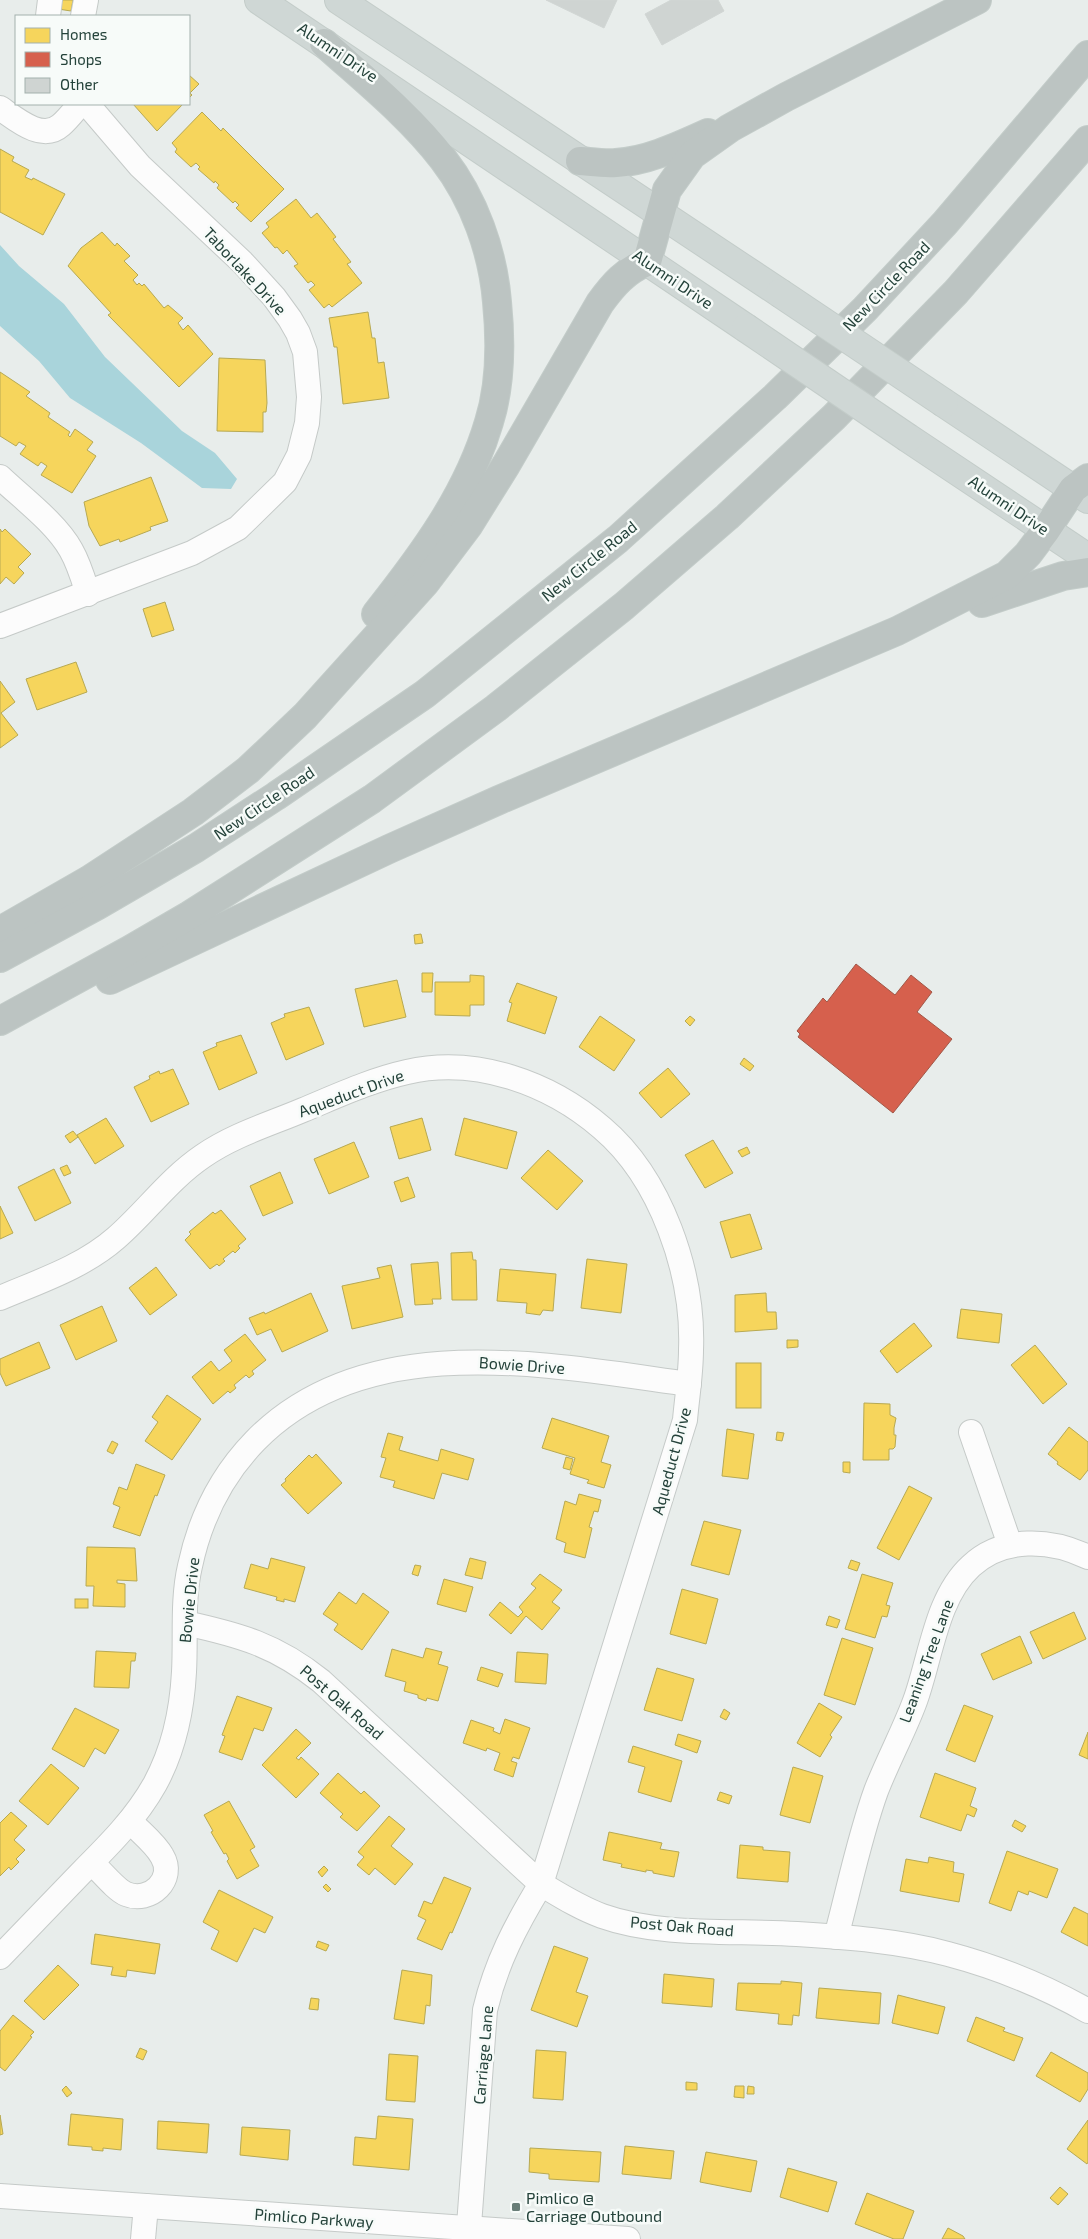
<svg xmlns="http://www.w3.org/2000/svg" width="1088" height="2239" font-family="'Exo 2',sans-serif">
  <rect width="100%" height="100%" fill="#e8edeb"/>
  <polygon fill="#a9d4db" points="0,245 19,266 64,304 105,357 182,431 215,453 237,479 231,489 202,488 141,443 70,398 39,361 0,326"/>
  <g fill="#f6d55c" stroke="#b7a952">
    <polygon points="59,0 73,0 71,11 58,9"/>
    <polygon points="189,75 199,84 190,93 192,95 189,98"/>
    <polygon points="133,104 183,104 157,131"/>
    <polygon points="202,112 221,131 223,128 284,189 251,222 236,208 239,205 235,201 233,203 217,188 219,185 215,181 214,183 198,169 200,167 196,163 191,167 175,152 177,149 172,143"/>
    <polygon points="0,149 14,157 12,161 29,170 25,177 32,180 33,178 65,194 43,235 0,212"/>
    <polygon points="296,199 311,218 317,213 336,237 333,239 351,262 347,264 362,283 332,307 329,304 324,308 309,290 315,285 311,281 308,283 294,266 298,264 287,250 283,254 277,247 275,248 262,233 269,227 266,223"/>
    <polygon points="102,232 115,246 117,243 130,256 124,261 138,275 133,280 137,285 139,283 142,286 144,284 164,308 168,305 183,318 178,323 183,330 188,325 213,354 179,387 108,315 111,313 68,266 81,248"/>
    <polygon points="368,312 372,338 375,338 378,363 384,362 389,398 343,404 337,347 334,347 329,318"/>
    <polygon points="219,358 265,360 267,403 266,412 263,412 263,432 217,431"/>
    <polygon points="0,372 30,392 26,396 50,413 48,417 70,432 68,435 70,437 75,429 93,442 87,450 96,456 72,493 41,475 47,466 41,462 38,466 20,454 26,446 19,442 16,446 0,436"/>
    <polygon points="151,477 168,521 150,527 151,530 120,542 119,539 100,546 89,526 84,502"/>
    <polygon points="0,529 2,532 5,529 31,554 18,567 24,573 14,584 6,577 0,584"/>
    <polygon points="165,602 174,630 152,637 143,609"/>
    <polygon points="76,662 87,692 37,710 26,679"/>
    <polygon points="0,681 15,702 1,713 18,735 0,748"/>
    <polygon points="421,934 423,943 415,944 414,935"/>
    <polygon points="422,973 433,973 432,992 422,992"/>
    <polygon points="470,975 484,976 484,1005 470,1005 470,1016 435,1015 435,982 470,982"/>
    <polygon points="397,980 406,1017 364,1027 355,989"/>
    <polygon points="517,983 557,997 545,1034 507,1021 512,1003 509,1002"/>
    <polygon points="309,1007 324,1044 286,1060 271,1023 285,1017 284,1014"/>
    <polygon points="600,1016 635,1040 614,1071 579,1047"/>
    <polygon points="690,1016 695,1020 690,1026 685,1021"/>
    <polygon points="241,1035 257,1073 219,1090 203,1052 217,1046 216,1043"/>
    <polygon points="744,1058 754,1066 750,1071 740,1064"/>
    <polygon points="668,1068 690,1094 661,1118 639,1093"/>
    <polygon points="173,1069 189,1104 151,1122 134,1087 150,1079 149,1076 159,1071 160,1074"/>
    <polygon points="106,1118 124,1146 95,1164 77,1135"/>
    <polygon points="422,1118 431,1150 399,1159 390,1127"/>
    <polygon points="464,1118 517,1132 507,1169 455,1155"/>
    <polygon points="73,1131 78,1137 70,1143 65,1136"/>
    <polygon points="713,1140 733,1173 705,1188 685,1155"/>
    <polygon points="354,1142 369,1177 329,1194 314,1159"/>
    <polygon points="747,1147 750,1153 742,1157 738,1151"/>
    <polygon points="548,1150 583,1181 557,1210 521,1178"/>
    <polygon points="67,1165 71,1173 64,1176 60,1168"/>
    <polygon points="54,1169 71,1203 35,1221 18,1187"/>
    <polygon points="280,1172 293,1203 263,1216 250,1186"/>
    <polygon points="408,1177 415,1197 401,1202 394,1182"/>
    <polygon points="0,1206 13,1233 0,1239"/>
    <polygon points="221,1210 246,1239 238,1246 240,1248 235,1253 233,1251 223,1259 225,1261 219,1266 217,1264 210,1269 185,1240 191,1234 189,1232 213,1212 215,1214"/>
    <polygon points="750,1214 762,1249 731,1258 720,1222"/>
    <polygon points="472,1252 473,1260 476,1260 477,1300 452,1300 451,1253"/>
    <polygon points="587,1259 627,1264 621,1313 581,1308"/>
    <polygon points="438,1262 441,1299 432,1299 433,1304 415,1305 411,1264"/>
    <polygon points="391,1265 403,1317 352,1329 342,1286 380,1278 377,1268"/>
    <polygon points="156,1267 177,1295 150,1315 129,1288"/>
    <polygon points="500,1269 556,1274 553,1311 543,1310 540,1315 526,1313 527,1303 497,1301"/>
    <polygon points="311,1293 328,1331 282,1352 271,1329 257,1335 249,1318 264,1312 265,1314"/>
    <polygon points="766,1293 767,1312 776,1312 777,1329 735,1332 735,1295"/>
    <polygon points="102,1306 117,1341 76,1360 60,1325"/>
    <polygon points="961,1309 1002,1314 999,1343 957,1338"/>
    <polygon points="914,1323 932,1346 897,1373 880,1351"/>
    <polygon points="245,1334 266,1360 252,1371 254,1374 249,1378 246,1375 234,1385 236,1388 230,1393 228,1391 213,1404 192,1377 211,1361 219,1371 232,1361 224,1350"/>
    <polygon points="787,1340 798,1340 798,1347 787,1348"/>
    <polygon points="39,1342 50,1368 6,1386 0,1373 0,1359"/>
    <polygon points="1035,1345 1067,1384 1043,1404 1011,1365"/>
    <rect x="736" y="1363" width="25" height="45"/>
    <polygon points="167,1395 201,1419 172,1460 145,1441 158,1422 152,1417"/>
    <polygon points="864,1403 890,1404 890,1415 896,1418 894,1428 894,1435 896,1435 895,1447 893,1449 889,1449 889,1460 863,1460"/>
    <polygon points="552,1418 609,1436 601,1462 611,1465 604,1488 587,1483 589,1480 570,1474 575,1458 542,1448"/>
    <polygon points="1069,1427 1088,1442 1088,1470 1080,1480 1057,1464 1058,1462 1048,1454"/>
    <polygon points="727,1429 754,1434 748,1479 722,1476"/>
    <polygon points="777,1432 784,1433 782,1441 776,1440"/>
    <polygon points="388,1433 403,1437 399,1450 438,1461 441,1449 474,1459 468,1480 442,1473 434,1499 393,1487 395,1481 380,1477 386,1458 381,1457"/>
    <polygon points="112,1441 118,1444 113,1454 107,1451"/>
    <polygon points="316,1454 342,1483 308,1514 281,1485 286,1481 285,1479 309,1455 312,1458"/>
    <polygon points="566,1457 573,1459 570,1470 563,1468"/>
    <polygon points="843,1462 850,1462 850,1473 843,1472"/>
    <polygon points="136,1464 165,1475 157,1496 155,1495 140,1536 113,1527 120,1507 113,1504 119,1487 127,1490"/>
    <polygon points="909,1486 932,1498 899,1560 877,1548"/>
    <polygon points="579,1494 601,1500 598,1512 594,1511 589,1527 592,1528 585,1558 564,1552 566,1543 556,1539 565,1501 576,1505"/>
    <polygon points="704,1521 741,1530 729,1575 691,1565"/>
    <polygon points="87,1547 135,1548 137,1581 117,1580 117,1583 125,1584 125,1607 93,1606 94,1586 86,1586"/>
    <polygon points="271,1558 305,1567 295,1602 284,1599 284,1602 276,1600 277,1597 244,1588 251,1564 268,1569"/>
    <polygon points="470,1558 486,1562 482,1579 465,1575"/>
    <polygon points="851,1560 860,1563 857,1571 848,1568"/>
    <polygon points="415,1565 421,1566 418,1576 412,1574"/>
    <polygon points="540,1574 562,1590 552,1602 560,1608 542,1630 526,1616 511,1634 489,1615 500,1602 518,1617 523,1612 519,1607 536,1588 531,1584"/>
    <polygon points="862,1574 893,1583 886,1605 890,1606 887,1617 882,1616 875,1638 845,1629"/>
    <polygon points="444,1579 473,1587 466,1612 437,1604"/>
    <polygon points="682,1589 718,1599 706,1644 670,1634"/>
    <polygon points="339,1592 356,1604 363,1593 389,1612 362,1650 334,1630 338,1624 323,1614"/>
    <rect x="75" y="1599" width="13" height="9"/>
    <polygon points="1074,1612 1086,1639 1043,1659 1030,1632"/>
    <polygon points="829,1616 840,1620 837,1628 826,1625"/>
    <polygon points="1020,1636 1032,1663 993,1680 981,1654"/>
    <polygon points="842,1638 873,1648 855,1705 824,1695"/>
    <polygon points="426,1648 442,1652 438,1664 448,1667 438,1701 427,1698 426,1701 418,1698 418,1695 404,1691 406,1682 385,1676 392,1649 423,1658"/>
    <polygon points="96,1651 136,1653 135,1661 131,1661 129,1688 94,1687"/>
    <polygon points="517,1652 548,1654 546,1684 515,1682"/>
    <polygon points="481,1667 503,1674 498,1687 477,1680"/>
    <polygon points="657,1668 694,1679 682,1721 644,1710"/>
    <polygon points="237,1696 272,1708 263,1731 254,1728 242,1760 219,1752 225,1736 222,1735"/>
    <polygon points="819,1703 842,1717 830,1735 832,1737 820,1757 797,1743"/>
    <polygon points="964,1705 993,1716 975,1762 946,1750"/>
    <polygon points="75,1708 119,1730 105,1754 95,1748 84,1767 52,1749"/>
    <polygon points="724,1709 730,1713 726,1720 720,1717"/>
    <polygon points="505,1719 530,1728 519,1759 513,1757 511,1761 517,1763 513,1777 494,1770 500,1753 487,1748 486,1751 463,1743 471,1720 494,1728 493,1731 500,1734"/>
    <polygon points="296,1729 311,1743 296,1758 299,1760 301,1757 319,1774 296,1798 262,1765"/>
    <polygon points="1088,1732 1088,1759 1079,1755"/>
    <polygon points="678,1734 701,1741 697,1753 675,1745"/>
    <polygon points="633,1746 682,1761 671,1802 638,1792 645,1767 628,1762"/>
    <polygon points="51,1764 79,1788 48,1825 19,1801"/>
    <polygon points="793,1767 823,1776 810,1823 780,1815"/>
    <polygon points="338,1773 361,1794 364,1791 380,1806 357,1831 340,1817 343,1814 320,1793"/>
    <polygon points="935,1773 976,1788 970,1806 977,1809 974,1817 967,1814 961,1831 920,1817"/>
    <polygon points="720,1792 732,1796 729,1804 717,1800"/>
    <polygon points="229,1801 255,1847 250,1850 259,1866 237,1879 227,1861 229,1859 226,1853 224,1854 211,1832 213,1831 204,1815"/>
    <polygon points="11,1812 27,1826 14,1840 25,1850 16,1859 19,1862 11,1870 9,1867 0,1876 0,1823"/>
    <polygon points="389,1816 405,1829 391,1846 413,1864 395,1885 375,1868 369,1875 357,1865 364,1857 358,1852"/>
    <polygon points="1015,1820 1026,1826 1022,1832 1012,1826"/>
    <polygon points="609,1832 662,1843 660,1849 679,1852 674,1877 653,1873 653,1871 646,1870 646,1872 621,1867 622,1864 603,1860"/>
    <polygon points="740,1845 763,1847 763,1850 790,1852 788,1882 737,1878"/>
    <polygon points="1007,1851 1058,1869 1047,1898 1029,1891 1028,1895 1018,1891 1011,1911 989,1903"/>
    <polygon points="929,1857 954,1862 953,1872 964,1874 959,1902 900,1891 906,1859 928,1863"/>
    <polygon points="324,1866 328,1870 322,1877 318,1872"/>
    <polygon points="444,1877 471,1888 452,1933 450,1932 442,1950 417,1939 426,1920 418,1916 424,1901 432,1904"/>
    <polygon points="326,1884 331,1889 328,1892 323,1887"/>
    <polygon points="219,1890 273,1917 265,1933 254,1928 237,1962 211,1949 219,1931 203,1922"/>
    <polygon points="1074,1907 1088,1914 1088,1946 1061,1932"/>
    <polygon points="95,1934 160,1944 155,1974 127,1970 126,1977 111,1975 113,1967 91,1964"/>
    <polygon points="318,1941 329,1945 326,1951 316,1947"/>
    <polygon points="554,1946 588,1958 576,1992 588,1996 577,2027 531,2010"/>
    <polygon points="58,1965 79,1985 44,2020 24,2001"/>
    <polygon points="402,1970 432,1975 430,2006 426,2005 424,2024 394,2019"/>
    <polygon points="664,1974 714,1979 712,2007 662,2003"/>
    <polygon points="781,1981 802,1983 799,2016 793,2015 792,2025 778,2024 779,2014 736,2010 738,1983 781,1984"/>
    <polygon points="819,1988 881,1993 879,2024 816,2018"/>
    <polygon points="898,1995 945,2007 938,2034 892,2023"/>
    <polygon points="311,1998 319,1999 318,2010 309,2009"/>
    <polygon points="13,2015 34,2032 30,2036 32,2037 5,2071 0,2067 0,2031"/>
    <polygon points="976,2017 1005,2028 1003,2031 1023,2038 1014,2061 967,2041"/>
    <polygon points="140,2048 147,2051 143,2060 136,2057"/>
    <polygon points="536,2050 566,2052 563,2100 533,2098"/>
    <polygon points="1051,2052 1088,2073 1088,2089 1080,2102 1036,2076"/>
    <polygon points="389,2054 418,2056 415,2102 386,2100"/>
    <polygon points="686,2082 697,2083 697,2090 686,2090"/>
    <polygon points="66,2086 72,2093 67,2097 62,2090"/>
    <polygon points="735,2086 744,2086 744,2098 734,2097"/>
    <polygon points="748,2086 754,2087 754,2094 747,2094"/>
    <polygon points="71,2114 123,2119 121,2150 103,2148 103,2151 92,2150 92,2147 68,2145"/>
    <polygon points="0,2115 3,2134 0,2135"/>
    <polygon points="378,2116 413,2119 409,2170 353,2165 355,2137 376,2139"/>
    <polygon points="1088,2120 1088,2162 1087,2164 1067,2149"/>
    <polygon points="158,2121 209,2124 207,2153 157,2149"/>
    <polygon points="242,2127 290,2130 288,2160 240,2155"/>
    <polygon points="625,2146 674,2151 671,2179 622,2174"/>
    <polygon points="530,2148 601,2152 599,2182 549,2179 549,2174 529,2172"/>
    <polygon points="706,2152 757,2161 751,2192 700,2182"/>
    <polygon points="788,2168 837,2182 828,2212 780,2197"/>
    <polygon points="1060,2187 1068,2194 1058,2205 1050,2198"/>
    <polygon points="867,2193 914,2211 903,2239 894,2239 855,2224"/>
    <polygon points="948,2228 963,2236 965,2239 942,2239"/>
  </g>
  <polygon fill="#d6604d" stroke="#a15747" points="856,964 895,995 911,975 932,992 917,1012 952,1039 893,1113 798,1037 800,1034 797,1031 823,998 827,1002"/>
  <g fill="#cfd4d2" stroke="#d1d6d4">
    <polygon points="546,0 617,0 604,28"/>
    <polygon points="671,0 718,0 724,11 662,45 645,14"/>
  </g>
  <g fill="none" stroke-linecap="round" stroke-linejoin="round">
    <defs>
      <g id="minor">
        <polyline points="48,16 50,0"/>
        <polyline points="83,16 86,0"/>
        <path d="M0 108C16 119 42 142 61 125 68 119 74 111 80 104"/>
        <path d="M0 477C22 498 56 523 71 550 79 564 83 578 88 594"/>
        <polyline points="0,626 192,553 238,528 285,482 299,455 307,423 309,397 305,352 298,333 290,319 274,297 242,262 140,166 87,104"/>
        <path d="M0 1298C40 1281 83 1267 116 1238 146 1212 169 1179 203 1156 233 1135 270 1124 303 1110 337 1096 371 1080 407 1072 476 1056 550 1083 602 1128 661 1178 694 1273 691 1350 691 1373 687 1397 685 1420L541 1884C516 1925 496 1963 485 2010L468 2239"/>
        <polyline points="971,1432 1010,1545"/>
        <path d="M185 1623C240 1635 276 1645 321 1681L541 1884C561 1896 580 1908 602 1916 661 1937 735 1930 797 1934 847 1937 900 1941 948 1954 997 1967 1044 1986 1088 2011"/>
        <path d="M92 1863C101 1871 116 1890 126 1894 150 1904 176 1879 162 1856 155 1843 140 1832 130 1821"/>
        <path d="M836 1937C849 1889 859 1838 876 1791 888 1760 904 1731 915 1701 931 1657 936 1598 971 1566 1003 1536 1051 1539 1088 1557"/>
        <path d="M0 1957C27 1929 54 1901 81 1873 109 1845 136 1818 155 1784 174 1749 182 1710 184 1672 186 1637 182 1600 190 1566 200 1519 221 1476 255 1441 366 1327 548 1365 689 1384"/>
        <polyline points="0,2196 628,2239"/>
        <polyline points="143,2239 146,2206"/>
      </g>
      <g id="major">
        <polyline points="259,0 746,328"/>
        <polyline points="339,0 780,293"/>
        <polyline points="944,403 1088,499"/>
        <polyline points="908,438 1088,558"/>
      </g>
      <g id="highway">
        <path d="M324 43C365 80 409 115 443 159 474 199 493 252 497 302 501 342 501 384 489 422 468 494 422 556 376 614"/>
        <path d="M580 161C592 162 604 164 616 163 648 161 679 146 708 133"/>
        <polyline points="982,603 1063,576 1088,572"/>
        <path d="M0 931 89 880 193 812 248 770 305 716 425 583 468 526 506 465 600 303C613 285 626 270 647 262L667 190 692 155 730 128 786 97 977 0"/>
        <polyline points="0,958 98,905 196,848 276,796 425,694 618,539 775,397 865,309 945,223 1088,55"/>
        <polyline points="110,980 389,849 499,800 897,631 1007,575 1028,554 1046,530 1073,489 1088,478"/>
        <polyline points="0,1021 128,951 190,915 372,799 496,708 624,606 727,517 834,417 956,292 1088,140"/>
      </g>
    </defs>
    <use href="#minor" stroke="#c5cac8" stroke-width="26"/>
    <use href="#major" stroke="#c3ccc9" stroke-width="30"/>
    <use href="#highway" stroke="#c3ccc9" stroke-width="30"/>
    <use href="#minor" stroke="#fcfcfc" stroke-width="24"/>
    <use href="#major" stroke="#cfd7d5" stroke-width="28"/>
    <use href="#highway" stroke="#bcc4c2" stroke-width="28"/>
    <defs>
      <g id="major-bridge">
        <polyline points="780,293 944,403"/>
        <polyline points="746,328 908,438"/>
      </g>
    </defs>
    <use href="#major-bridge" stroke="#c3ccc9" stroke-width="30" stroke-linecap="butt"/>
    <use href="#major-bridge" stroke="#cfd7d5" stroke-width="28"/>
  </g>
  <rect fill="#697e78" stroke="#f7fbf9" stroke-width="2" x="511" y="2202" width="10" height="10" rx="2.5"/>
  <g text-anchor="middle" stroke-width="5" stroke-linejoin="round" paint-order="stroke">
    <g font-size="16" fill="#24423a" stroke="#f7fbf9">
      <text transform="translate(338 52) rotate(34)" y="6">Alumni Drive</text>
      <text transform="translate(245 271) rotate(47)" y="6">Taborlake Drive</text>
      <text transform="translate(673 279) rotate(34)" y="6">Alumni Drive</text>
      <text transform="translate(886 286) rotate(-46)" y="6">New Circle Road</text>
      <text transform="translate(1009 505) rotate(34)" y="6">Alumni Drive</text>
      <text transform="translate(589 561) rotate(-39)" y="6">New Circle Road</text>
      <text transform="translate(264 803) rotate(-34)" y="6">New Circle Road</text>
      <text transform="translate(351 1093) rotate(-20)" y="6">Aqueduct Drive</text>
      <text transform="translate(522 1365) rotate(4)" y="6">Bowie Drive</text>
      <text transform="translate(671 1461) rotate(-75)" y="6">Aqueduct Drive</text>
      <text transform="translate(189 1600) rotate(-84)" y="6">Bowie Drive</text>
      <text transform="translate(926 1661) rotate(-70)" y="6">Leaning Tree Lane</text>
      <text transform="translate(342 1702) rotate(41)" y="6">Post Oak Road</text>
      <text transform="translate(682 1926) rotate(5)" y="6">Post Oak Road</text>
      <text transform="translate(483 2055) rotate(-85)" y="6">Carriage Lane</text>
      <text transform="translate(314 2218) rotate(4)" y="6">Pimlico Parkway</text>
    </g>
    <g font-size="16" fill="#24423a" stroke="#f7fbf9" text-anchor="start">
      <text x="526" y="2204">Pimlico @<tspan x="526" dy="18">Carriage Outbound</tspan></text>
    </g>
  </g>
  <rect x="15" y="15" width="175" height="90" fill="#f7fbf9" stroke="#a3b1ad"/>
  <rect x="25" y="28" width="25" height="15" fill="#f6d55c" stroke="#a3b1ad"/>
  <text x="60" y="40" font-size="15" fill="#24423a">Homes</text>
  <rect x="25" y="52" width="25" height="15" fill="#d6604d" stroke="#a3b1ad"/>
  <text x="60" y="65" font-size="15" fill="#24423a">Shops</text>
  <rect x="25" y="78" width="25" height="15" fill="#cfd4d2" stroke="#a3b1ad"/>
  <text x="60" y="90" font-size="15" fill="#24423a">Other</text>
</svg>
